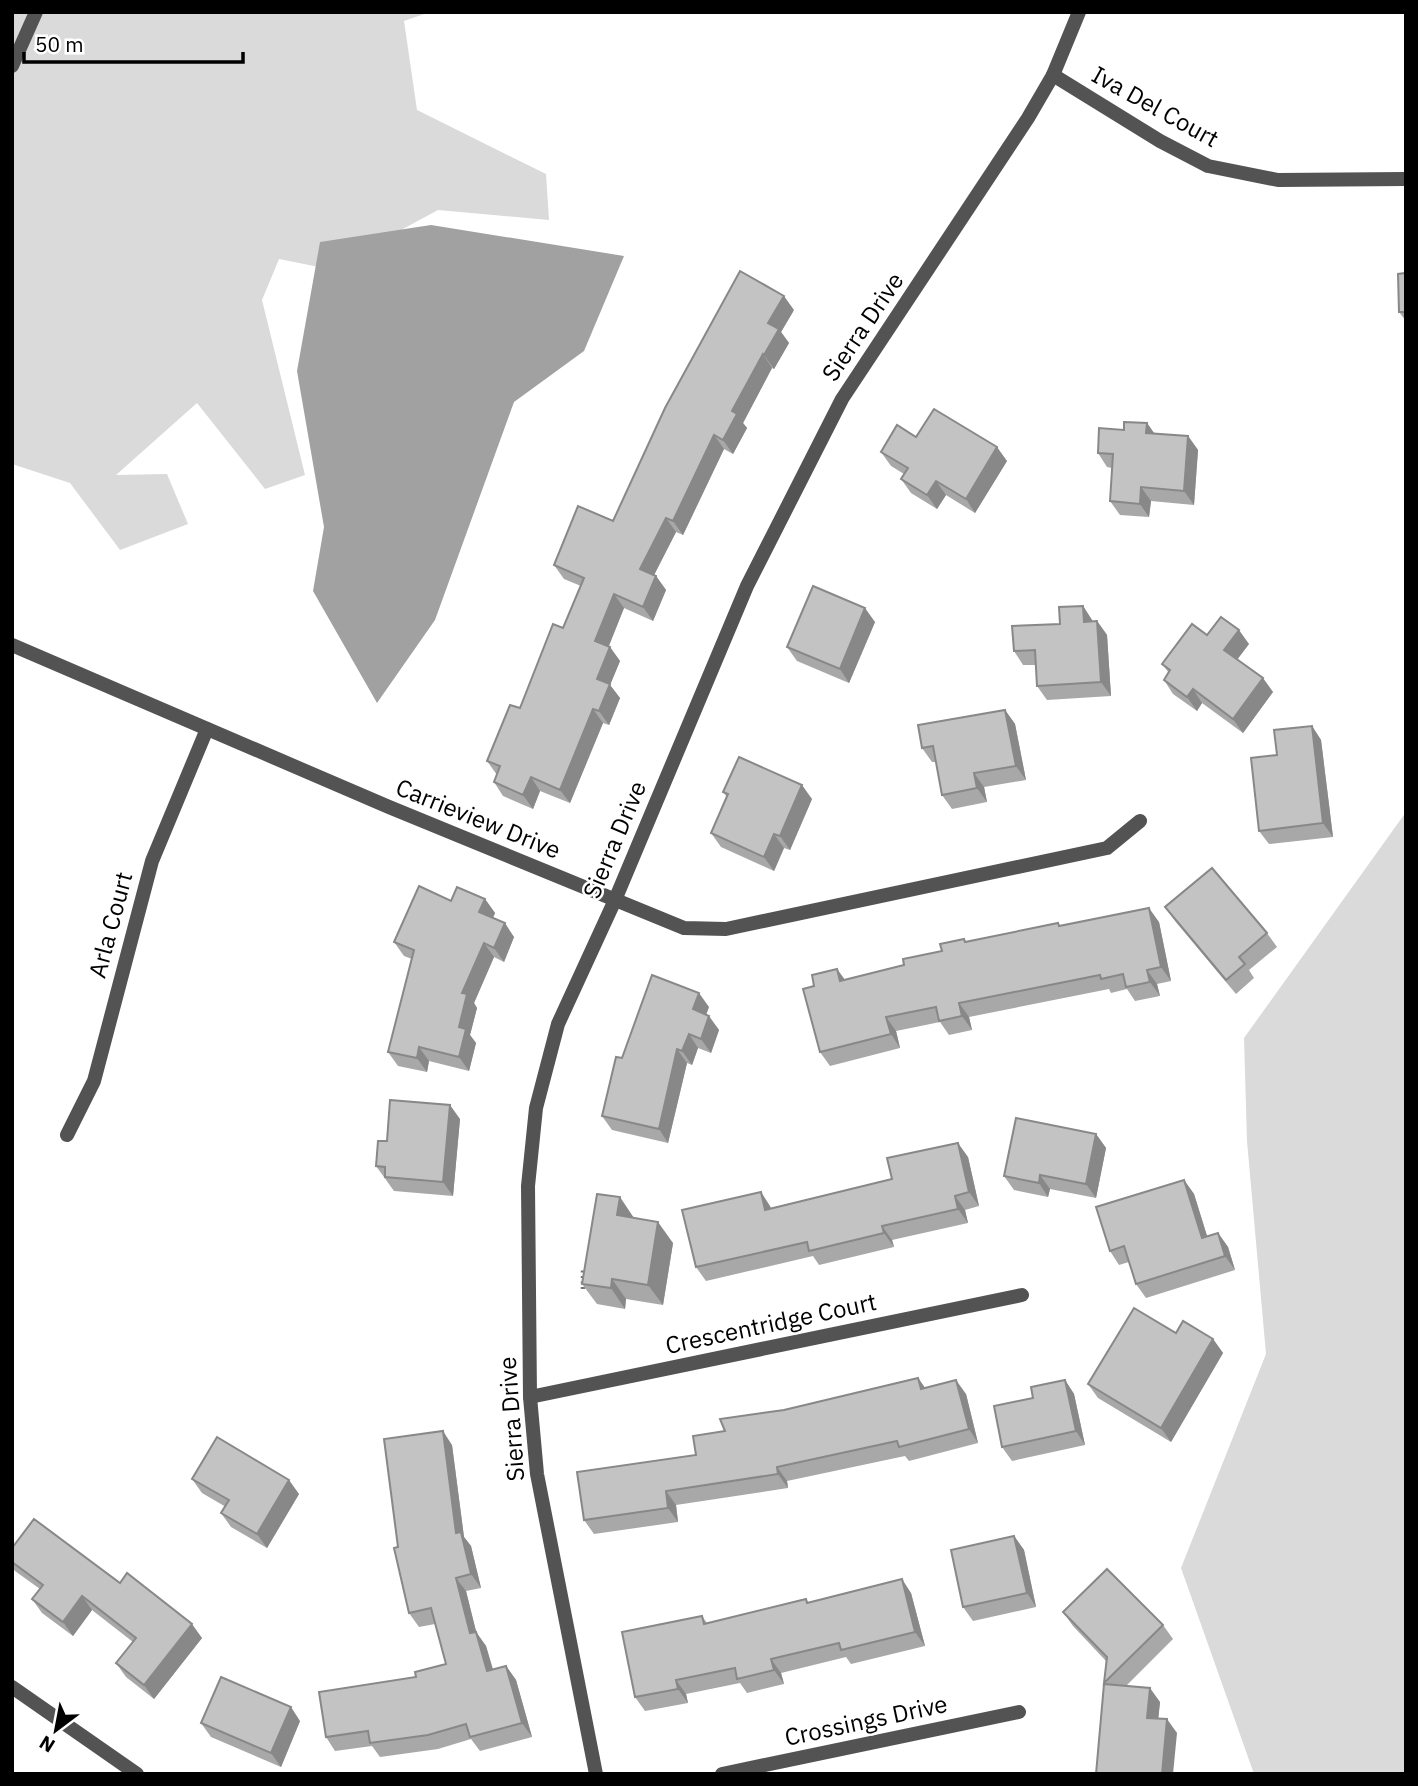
<svg xmlns="http://www.w3.org/2000/svg" width="1418" height="1786" font-family="'IBM Plex Sans',sans-serif">
  <rect width="100%" height="100%" fill="#fff"/>
  <g fill="#dadada">
    <polygon points="12,12 430,12 404,21 417,110 546,174 549,220 438,210 329,269 279,259 262,300 305,475 265,489 197,403 116,475 167,474 188,524 120,550 70,483 12,464"/>
    <polygon points="1406,812 1406,1774 1254,1774 1181,1568 1266,1354 1247,1141 1244,1038"/>
  </g>
  <polygon fill="#a1a1a1" points="431,225 624,256 584,351 514,402 435,620 377,703 313,591 324,527 297,371 320,242"/>
  <g fill="none" stroke-linecap="round" stroke-linejoin="round">
    <polyline stroke="#757575" stroke-width="4.5" stroke-dasharray="2 3.5" stroke-linecap="butt" points="583,1289 583,1268"/>
    <g stroke="#535353" stroke-width="14">
      <polyline points="12,66 36,12"/>
      <polyline points="1053,75 1160,141 1208,166 1278,180 1406,179"/>
      <polyline points="12,645 389,807 684,928 726,929 1107,848 1140,821"/>
      <polyline points="67,1135 94,1081 152,861 207,729"/>
      <polyline points="530,1397 1022,1295"/>
      <polyline points="12,1687 137,1774"/>
      <polyline points="596,1774 537,1474 530,1397 528,1186 536,1108 558,1024 615,900 747,586 842,399 1028,118 1053,75 1079,12"/>
      <polyline points="722,1774 1019,1712"/>
    </g>
  </g>
  <g fill="#a8a8a8">
    <polygon points="1406,273 1406,321 1399,312"/>
    <polygon points="794,310 781,332 789,343 774,369 772,368 743,423 747,428 733,454 724,449 683,535 676,532 654,575 656,576 666,590 653,621 624,608 609,646 620,661 610,685 620,698 609,725 603,723 570,803 540,791 533,809 503,796 494,782 497,775 487,761 520,708 563,628 581,586 564,579 554,565 613,521"/>
    <polygon points="1147,423 1154,434 1188,436 1198,450 1194,505 1151,501 1149,517 1120,515 1110,501 1112,468 1107,467 1098,453 1124,430"/>
    <polygon points="916,437 1007,461 975,513 946,495 937,509 911,493 901,479 904,474 891,466 881,452"/>
    <polygon points="1083,606 1092,620 1093,622 1097,621 1107,635 1111,696 1047,700 1037,686 1036,665 1023,665 1014,651 1060,624"/>
    <polygon points="875,622 849,683 797,661 787,647"/>
    <polygon points="1207,635 1249,644 1237,659 1273,692 1243,733 1202,703 1197,711 1173,694 1164,680 1169,673 1162,664"/>
    <polygon points="1005,710 1015,724 1026,780 984,787 987,802 952,809 942,795 936,762 932,762 922,748"/>
    <polygon points="1312,726 1321,740 1333,837 1269,844 1259,831 1277,755"/>
    <polygon points="723,792 812,799 790,850 784,848 774,871 721,847 711,833 727,797"/>
    <polygon points="485,899 495,913 493,918 514,937 504,962 494,957 474,1003 477,1008 470,1035 476,1043 469,1071 429,1061 427,1072 398,1066 388,1052 412,959 404,956 394,942 451,901"/>
    <polygon points="1165,907 1267,933 1277,947 1249,970 1254,978 1236,994 1175,921"/>
    <polygon points="1159,922 1171,981 1157,984 1160,996 1135,1001 1127,989 1111,993 1109,989 969,1017 972,1030 949,1035 940,1022 896,1031 900,1048 830,1066 820,1052 837,969 845,980 904,965 967,942 1060,926"/>
    <polygon points="709,1007 706,1014 719,1030 711,1053 698,1048 692,1065 687,1063 668,1143 612,1130 602,1116 622,1058"/>
    <polygon points="460,1119 453,1196 394,1191 376,1166 387,1141"/>
    <polygon points="1096,1134 1106,1148 1096,1198 1050,1189 1048,1197 1014,1190 1004,1176"/>
    <polygon points="968,1157 979,1206 965,1210 968,1223 892,1240 894,1247 819,1265 813,1256 706,1281 696,1267 770,1206 771,1208 892,1179"/>
    <polygon points="1184,1180 1194,1194 1207,1236 1218,1233 1228,1247 1235,1270 1146,1298 1136,1284 1129,1262 1119,1265 1110,1251"/>
    <polygon points="634,1218 673,1243 663,1305 626,1299 625,1309 597,1304 582,1284"/>
    <polygon points="1176,1333 1213,1339 1223,1353 1171,1442 1098,1398 1088,1384"/>
    <polygon points="918,1378 925,1388 966,1394 978,1443 909,1461 905,1456 787,1481 788,1488 676,1505 678,1522 594,1534 584,1520 696,1455 725,1431 784,1410"/>
    <polygon points="1065,1380 1074,1394 1085,1445 1012,1461 1002,1447 1033,1398"/>
    <polygon points="452,1445 464,1537 471,1546 481,1588 466,1591 476,1632 486,1646 493,1669 506,1666 516,1680 532,1737 480,1751 471,1739 438,1749 380,1757 372,1746 335,1751 326,1737 416,1677 446,1664 435,1624 419,1627 409,1613"/>
    <polygon points="192,1479 299,1494 267,1548 231,1527 221,1513 226,1507 202,1493"/>
    <polygon points="1014,1536 1024,1550 1036,1607 973,1621 963,1607"/>
    <polygon points="12,1548 120,1583 202,1638 154,1699 126,1677 116,1663 133,1642 92,1610 73,1636 42,1613 32,1599 40,1589 15,1571 12,1566"/>
    <polygon points="911,1593 925,1646 851,1664 846,1657 781,1673 784,1684 747,1693 740,1683 686,1694 688,1703 645,1711 635,1697 702,1616 707,1623 806,1599 808,1602"/>
    <polygon points="1063,1612 1163,1625 1173,1639 1126,1686 1160,1702 1158,1719 1177,1733 1096,1774 1106,1661 1073,1626"/>
    <polygon points="300,1721 281,1767 211,1737 201,1723"/>
  </g>
  <g fill="#888">
    <polygon points="784,296 794,310 781,332 789,343 774,369 764,355 768,323"/>
    <polygon points="763,354 772,368 743,423 747,428 733,454 723,440 732,411"/>
    <polygon points="1147,423 1157,437 1146,433"/>
    <polygon points="714,435 724,449 683,535 673,521"/>
    <polygon points="1188,436 1198,450 1194,505 1184,491"/>
    <polygon points="997,447 1007,461 975,513 966,499"/>
    <polygon points="936,481 946,495 937,509 927,495"/>
    <polygon points="1141,487 1151,501 1149,517 1140,504"/>
    <polygon points="666,518 676,532 650,583 640,569"/>
    <polygon points="656,576 666,590 653,621 643,607"/>
    <polygon points="614,594 624,608 605,655 595,641"/>
    <polygon points="1083,606 1092,620 1094,636 1084,622"/>
    <polygon points="865,608 875,622 849,683 840,669"/>
    <polygon points="1097,621 1107,635 1111,696 1101,682"/>
    <polygon points="1239,630 1249,644 1234,664 1224,650"/>
    <polygon points="610,647 620,661 610,685 620,698 609,725 599,711 597,679"/>
    <polygon points="1263,678 1273,692 1243,733 1233,719"/>
    <polygon points="1193,689 1202,703 1197,711 1187,697"/>
    <polygon points="593,709 603,723 570,803 560,790"/>
    <polygon points="1005,710 1015,724 1026,780 1016,766"/>
    <polygon points="1312,726 1321,740 1333,837 1323,823"/>
    <polygon points="974,773 984,787 987,802 977,788"/>
    <polygon points="531,777 540,791 533,809 523,795"/>
    <polygon points="802,785 812,799 790,850 780,836"/>
    <polygon points="774,834 784,848 774,871 764,857"/>
    <polygon points="485,899 495,913 489,926 479,912"/>
    <polygon points="1149,908 1159,922 1171,981 1161,967"/>
    <polygon points="505,923 514,937 504,962 494,948"/>
    <polygon points="484,943 494,957 474,1003 477,1008 470,1035 476,1043 469,1071 459,1057 459,1027 462,993"/>
    <polygon points="837,969 847,983 840,981"/>
    <polygon points="1147,970 1157,984 1160,996 1150,982"/>
    <polygon points="699,993 709,1007 703,1023 693,1009"/>
    <polygon points="959,1003 969,1017 972,1030 962,1016"/>
    <polygon points="709,1016 719,1030 711,1053 701,1039"/>
    <polygon points="886,1017 896,1031 900,1048 891,1034"/>
    <polygon points="689,1034 698,1048 692,1065 682,1051"/>
    <polygon points="419,1047 429,1061 427,1072 417,1058"/>
    <polygon points="677,1049 687,1063 668,1143 659,1129"/>
    <polygon points="450,1105 460,1119 453,1196 443,1182"/>
    <polygon points="1096,1134 1106,1148 1096,1198 1086,1184"/>
    <polygon points="958,1143 968,1157 979,1206 969,1192"/>
    <polygon points="1040,1175 1050,1189 1048,1197 1039,1183"/>
    <polygon points="1184,1180 1194,1194 1212,1252 1202,1238"/>
    <polygon points="761,1192 770,1206 774,1224 765,1210"/>
    <polygon points="955,1196 965,1210 968,1223 958,1209"/>
    <polygon points="620,1197 634,1218 617,1215"/>
    <polygon points="658,1222 673,1243 663,1305 648,1285"/>
    <polygon points="882,1226 892,1240 894,1247 884,1233"/>
    <polygon points="1218,1233 1228,1247 1235,1270 1225,1256"/>
    <polygon points="612,1279 626,1299 625,1309 611,1288"/>
    <polygon points="1213,1339 1223,1353 1171,1442 1161,1428"/>
    <polygon points="918,1378 928,1392 921,1389"/>
    <polygon points="956,1380 966,1394 978,1443 969,1429"/>
    <polygon points="1065,1380 1074,1394 1085,1445 1076,1431"/>
    <polygon points="443,1431 452,1445 464,1537 471,1546 481,1588 471,1574 456,1533"/>
    <polygon points="777,1467 787,1481 788,1488 778,1474"/>
    <polygon points="289,1480 299,1494 267,1548 257,1534"/>
    <polygon points="666,1491 676,1505 678,1522 668,1508"/>
    <polygon points="1014,1536 1024,1550 1036,1607 1027,1593"/>
    <polygon points="456,1578 466,1591 480,1647 470,1633"/>
    <polygon points="902,1579 911,1593 925,1646 915,1632"/>
    <polygon points="82,1596 92,1610 73,1636 63,1622"/>
    <polygon points="192,1624 202,1638 154,1699 144,1685"/>
    <polygon points="476,1632 486,1646 497,1685 487,1671"/>
    <polygon points="771,1659 781,1673 784,1684 774,1670"/>
    <polygon points="506,1666 516,1680 532,1737 522,1723"/>
    <polygon points="676,1680 686,1694 688,1703 678,1689"/>
    <polygon points="1150,1688 1160,1702 1157,1732 1147,1718"/>
    <polygon points="291,1707 300,1721 281,1767 271,1753"/>
    <polygon points="1167,1719 1177,1733 1173,1774 1162,1774"/>
  </g>
  <g fill="#c3c3c3" stroke="#888" stroke-width="2">
    <polygon points="740,271 784,296 768,323 779,329 764,355 763,354 732,411 737,414 723,440 714,435 673,521 666,518 640,569 656,576 643,607 614,594 595,641 610,647 597,679 610,684 599,711 593,709 560,790 531,777 523,795 494,782 500,766 487,761 510,705 520,708 553,624 563,628 584,578 554,565 578,506 613,521 665,408"/>
    <polygon points="1406,273 1406,312 1399,312 1398,274"/>
    <polygon points="934,409 997,447 966,499 936,481 927,495 901,479 908,468 881,452 897,425 916,437"/>
    <polygon points="1124,422 1147,423 1146,433 1188,436 1184,491 1141,487 1140,504 1110,501 1113,454 1098,453 1099,428 1124,430"/>
    <polygon points="813,586 865,608 840,669 787,647"/>
    <polygon points="1083,606 1084,622 1097,621 1101,682 1037,686 1035,650 1014,651 1012,626 1060,624 1059,607"/>
    <polygon points="1221,617 1239,630 1224,650 1263,678 1233,719 1193,689 1187,697 1164,680 1170,670 1162,664 1192,624 1207,635"/>
    <polygon points="1005,710 1016,766 974,773 977,788 942,795 933,746 922,748 918,725"/>
    <polygon points="1312,726 1323,823 1259,831 1251,758 1277,755 1274,730"/>
    <polygon points="739,757 802,785 780,836 774,834 764,857 711,833 728,794 723,792"/>
    <polygon points="1212,868 1267,933 1239,957 1245,964 1226,980 1165,907"/>
    <polygon points="419,886 451,901 457,887 485,899 479,912 505,923 494,948 484,943 462,993 467,994 459,1027 466,1029 459,1057 419,1047 417,1058 388,1052 414,950 394,942"/>
    <polygon points="1149,908 1161,967 1147,970 1150,982 1126,987 1123,974 1101,979 1100,975 959,1003 962,1016 939,1021 936,1007 886,1017 891,1034 820,1052 803,989 814,986 812,975 837,969 840,981 904,965 903,959 942,951 940,944 964,939 965,942 1058,923 1059,926"/>
    <polygon points="652,975 699,993 693,1009 709,1016 701,1039 689,1034 682,1051 677,1049 659,1129 602,1116 616,1057 622,1058"/>
    <polygon points="390,1100 450,1105 443,1182 385,1177 385,1167 376,1166 378,1141 387,1141"/>
    <polygon points="1016,1118 1096,1134 1086,1184 1040,1175 1039,1183 1004,1176"/>
    <polygon points="958,1143 969,1192 955,1196 958,1209 882,1226 884,1233 809,1251 807,1242 696,1267 682,1210 761,1192 765,1210 892,1179 887,1158"/>
    <polygon points="1184,1180 1202,1238 1218,1233 1225,1256 1136,1284 1124,1246 1110,1251 1096,1207"/>
    <polygon points="597,1194 620,1197 617,1215 658,1222 648,1285 612,1279 611,1288 582,1284"/>
    <polygon points="1134,1308 1176,1333 1183,1321 1213,1339 1161,1428 1088,1384"/>
    <polygon points="918,1378 921,1389 956,1380 969,1429 899,1447 897,1441 777,1467 778,1474 666,1491 668,1508 584,1520 577,1472 696,1455 693,1436 725,1431 720,1419 784,1410"/>
    <polygon points="1065,1380 1076,1431 1002,1447 994,1406 1033,1398 1031,1387"/>
    <polygon points="443,1431 456,1533 461,1532 471,1574 456,1578 470,1633 476,1632 487,1671 506,1666 522,1723 470,1737 466,1724 428,1735 370,1743 368,1731 326,1737 319,1692 416,1677 415,1672 446,1664 431,1608 409,1613 394,1548 398,1547 384,1439"/>
    <polygon points="217,1437 289,1480 257,1534 221,1513 229,1500 192,1479"/>
    <polygon points="34,1519 120,1583 127,1573 192,1624 144,1685 116,1663 136,1638 82,1596 63,1622 32,1599 43,1585 12,1562 12,1548"/>
    <polygon points="1014,1536 1027,1593 963,1607 951,1550"/>
    <polygon points="1107,1569 1163,1625 1104,1683 1107,1657 1063,1612"/>
    <polygon points="902,1579 915,1632 841,1650 839,1643 771,1659 774,1670 737,1679 735,1668 676,1680 678,1689 635,1697 622,1632 702,1616 704,1624 806,1599 807,1603"/>
    <polygon points="221,1677 291,1707 271,1753 201,1723"/>
    <polygon points="1104,1684 1150,1688 1147,1718 1167,1719 1162,1774 1096,1774"/>
  </g>
  <g text-anchor="middle" stroke-width="5" stroke-linejoin="round" paint-order="stroke">
    <g font-size="24" fill="#000" stroke="#fff">
      <text transform="translate(1155 107) rotate(29)" y="8">Iva Del Court</text>
      <text transform="translate(863 327) rotate(-56)" y="8">Sierra Drive</text>
      <text transform="translate(478 819) rotate(22)" y="8">Carrieview Drive</text>
      <text transform="translate(615 840) rotate(-67)" y="8">Sierra Drive</text>
      <text transform="translate(111 925) rotate(-75)" y="8">Arla Court</text>
      <text transform="translate(771 1324) rotate(-12)" y="8">Crescentridge Court</text>
      <text transform="translate(512 1419) rotate(-94)" y="8">Sierra Drive</text>
      <text transform="translate(866 1721) rotate(-12)" y="8">Crossings Drive</text>
    </g>
  </g>
  <rect width="1418" height="1786" fill="none" stroke="#000000" stroke-width="28"/>
  <g transform="translate(56 1730) rotate(212)" stroke="#ffffff" stroke-width="5" paint-order="stroke">
  <path d="M0-5L12 26L0 18L-12 26Z" fill="#000000"/>
  <text y="-10" font-size="19" font-weight="bold" text-anchor="middle" fill="#000000">N</text>
  </g>
  <path d="M24 52v10h219v-10" fill="none" stroke="#000000" stroke-width="3.5"/>
  <text x="35" y="52" font-size="21" fill="#000000" stroke="#ffffff" stroke-width="5" paint-order="stroke">50 m</text>
</svg>
